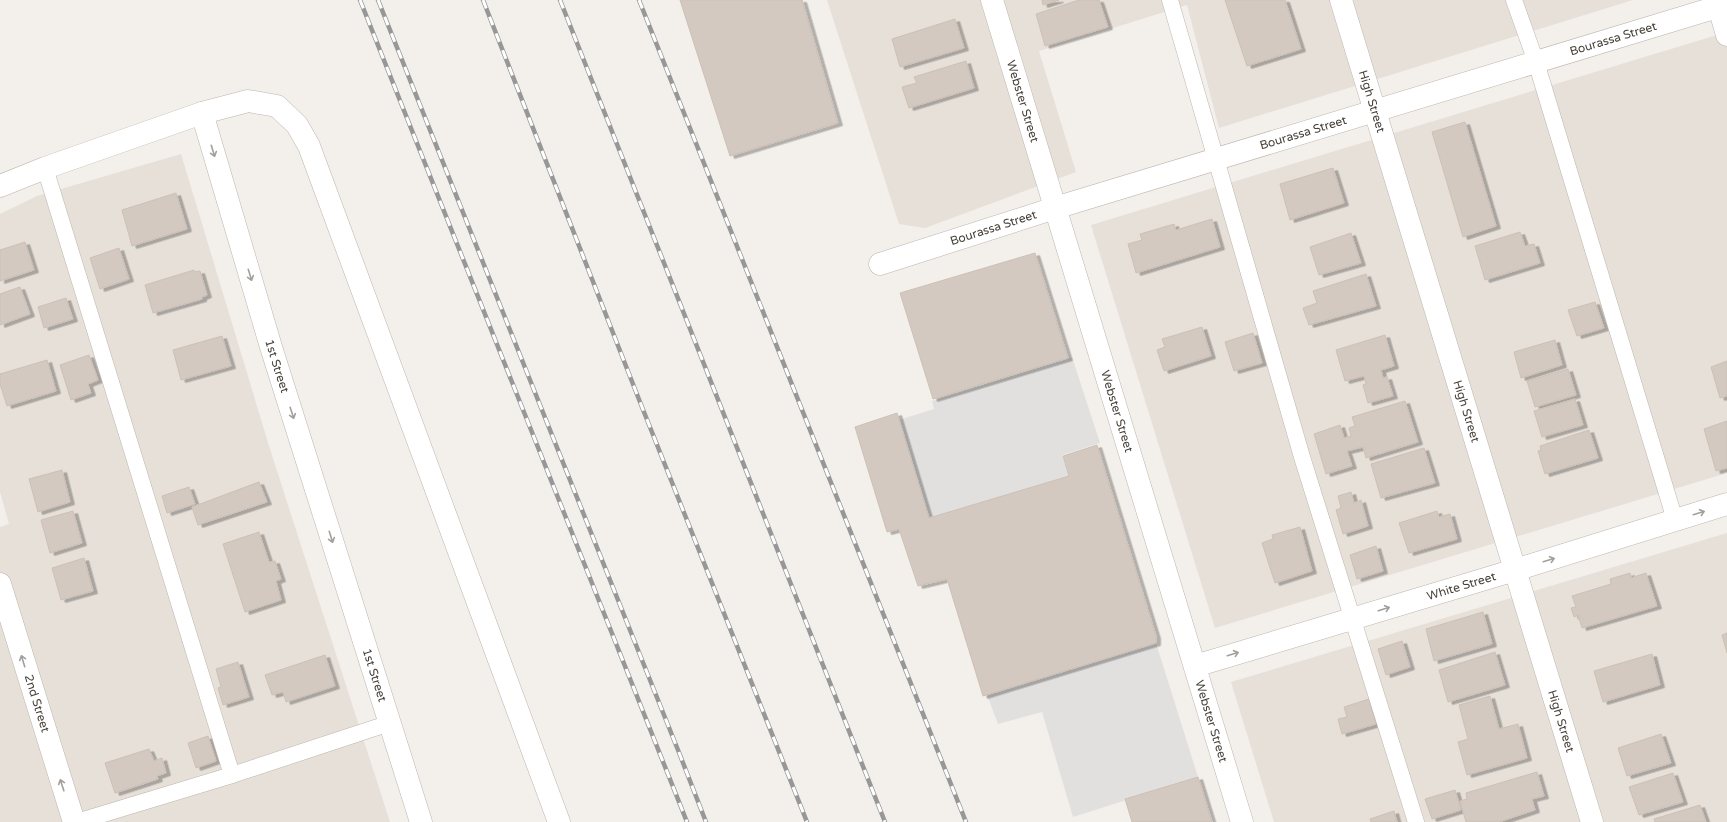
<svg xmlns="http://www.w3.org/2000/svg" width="1727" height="822" font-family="'Varela Round',sans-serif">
  <defs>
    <filter id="shadow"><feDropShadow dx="4.5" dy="2.5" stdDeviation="0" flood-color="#0004"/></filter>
  </defs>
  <rect width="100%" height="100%" fill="#f3efea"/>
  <g fill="#e6e0d9">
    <polygon points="827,0 1633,0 1219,128 1187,5 1039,51 1076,172 925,228 899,224"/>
    <polygon points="1727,32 1727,473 1215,628 1091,225"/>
    <polygon points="181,154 269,446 390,822 0,822 0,527 9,524 0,492 0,214 37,196"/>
    <polygon points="1727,533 1727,822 1274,822 1231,682"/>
  </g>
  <g fill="#e2e0de">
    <polygon points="1072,357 1100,443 1062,455 1069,476 929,518 899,420 934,409 932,401"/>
    <polygon points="1156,643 1198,777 1073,817 1042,712 998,724 987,695"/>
  </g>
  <g fill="#d3c9c1" stroke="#cdc0b5" filter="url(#shadow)">
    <polygon points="680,0 802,0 838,123 730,156"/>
    <polygon points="1042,0 1059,0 1043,5"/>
    <polygon points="1079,0 1099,0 1108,27 1045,46 1036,14"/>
    <polygon points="1225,0 1285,0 1301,49 1247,66"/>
    <polygon points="955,19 964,48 900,67 892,39"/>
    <polygon points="966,61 974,88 909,108 902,87 917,83 914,77"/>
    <polygon points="1465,122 1496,226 1463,237 1432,132"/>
    <polygon points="1333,168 1344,203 1290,220 1280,184"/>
    <polygon points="176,193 187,229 132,246 122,210"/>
    <polygon points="1212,219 1220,247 1136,273 1128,244 1142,240 1140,234 1174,224 1176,230"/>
    <polygon points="1520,232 1525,246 1534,244 1540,263 1485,280 1475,246"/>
    <polygon points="1351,233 1361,263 1319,275 1310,247"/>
    <polygon points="25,242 34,270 0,281 0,250"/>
    <polygon points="119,248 129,279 100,289 90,258"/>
    <polygon points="1035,253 1068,358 933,399 900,293"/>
    <polygon points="194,270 194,272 200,271 207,295 202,297 202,299 153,313 145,285"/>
    <polygon points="1366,274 1376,306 1309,325 1303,308 1317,303 1313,291"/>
    <polygon points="20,287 30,314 0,325 0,294"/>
    <polygon points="66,298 73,319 44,328 38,307"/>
    <polygon points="1595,302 1604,328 1577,336 1568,310"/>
    <polygon points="1202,327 1211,356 1164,371 1157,350 1165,347 1162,339"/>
    <polygon points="1253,333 1262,363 1234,371 1225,342"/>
    <polygon points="1385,335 1394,366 1381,370 1383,378 1387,377 1393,396 1368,403 1363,385 1366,384 1364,376 1345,381 1336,350"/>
    <polygon points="222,336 231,366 181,380 173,350"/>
    <polygon points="1555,340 1562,365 1521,378 1514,352"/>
    <polygon points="89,355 98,380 88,384 91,393 71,400 60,365"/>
    <polygon points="47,360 56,391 7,406 0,384 0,374"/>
    <polygon points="1727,361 1727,396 1720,398 1711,367"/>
    <polygon points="1568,369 1576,395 1535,407 1527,381"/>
    <polygon points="1575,399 1583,425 1542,437 1534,411"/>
    <polygon points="1405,401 1418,442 1366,458 1363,447 1347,451 1352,466 1326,474 1314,434 1340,425 1344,438 1351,436 1349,428 1355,426 1352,417"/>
    <polygon points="897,413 929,518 1069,476 1063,456 1097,445 1156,636 1156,643 983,696 947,579 918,586 899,529 887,532 855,427"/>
    <polygon points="1727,421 1727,468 1716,471 1704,429"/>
    <polygon points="1589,430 1598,458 1545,474 1538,451 1541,450 1540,446"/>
    <polygon points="1424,448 1435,483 1381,498 1371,464"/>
    <polygon points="62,470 70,502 38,512 29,479"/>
    <polygon points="259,482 267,502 198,525 192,507"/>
    <polygon points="189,487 195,504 167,513 162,496"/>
    <polygon points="1351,492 1354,503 1361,500 1368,526 1343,534 1336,510 1341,508 1338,496"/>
    <polygon points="73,511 82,543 50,553 41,520"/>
    <polygon points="1437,511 1439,517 1450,514 1457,539 1409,553 1399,523"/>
    <polygon points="1300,527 1312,571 1275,583 1262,543 1273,539 1272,535"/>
    <polygon points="259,532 269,562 275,561 281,579 276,581 281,600 245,612 223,544"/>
    <polygon points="1376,546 1383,571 1357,579 1350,555"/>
    <polygon points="84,558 93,591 61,600 52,568"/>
    <polygon points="1630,573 1631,578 1646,573 1657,606 1582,628 1578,615 1574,617 1571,608 1576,607 1572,596 1611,584 1610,579"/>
    <polygon points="1483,612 1492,644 1434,661 1426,629"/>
    <polygon points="1727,633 1727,653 1722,635"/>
    <polygon points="1402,641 1410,667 1386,675 1378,649"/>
    <polygon points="1495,652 1505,685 1448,702 1439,670"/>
    <polygon points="1652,654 1660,685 1603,702 1594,671"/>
    <polygon points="325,655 335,686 286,702 283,692 272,695 265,675"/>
    <polygon points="238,662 249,697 223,705 218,688 221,687 216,669"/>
    <polygon points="1490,696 1499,729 1518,724 1527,758 1467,775 1458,742 1468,739 1459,705"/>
    <polygon points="1369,699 1376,724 1342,734 1338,719 1347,717 1344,707"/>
    <polygon points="1661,734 1671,763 1627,776 1618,748"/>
    <polygon points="208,736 216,761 196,768 188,743"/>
    <polygon points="149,749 154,761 162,758 166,773 157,776 158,779 115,793 105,763"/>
    <polygon points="1537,772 1544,796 1532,799 1535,810 1499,822 1466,822 1460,801 1467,799 1466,793"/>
    <polygon points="1673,773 1683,802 1639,815 1629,787"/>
    <polygon points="1198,777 1212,822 1132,822 1125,799"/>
    <polygon points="1455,790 1461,810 1432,819 1425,799"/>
    <polygon points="1700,805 1706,822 1655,822 1654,819"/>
    <polygon points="1394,811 1397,822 1371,822 1370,819"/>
  </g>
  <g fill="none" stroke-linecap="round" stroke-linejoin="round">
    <defs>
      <g id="service">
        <polyline points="1170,0 1302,457 1416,822"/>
        <polyline points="1514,0 1536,62 1675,520"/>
        <polyline points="45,168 232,775 390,723"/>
        <polyline points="77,822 232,775"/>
      </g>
      <g id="minor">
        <path id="s1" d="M992 0 1242 822"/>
        <path id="s2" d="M1341 0 1592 822"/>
        <polyline points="1717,0 1727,35"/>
        <path id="s3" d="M202 113 271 347 421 822"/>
        <polyline points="0,186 45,168 202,113 248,101 277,106 297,125 309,146 559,822"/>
        <path id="s4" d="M880 264 1055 208 1727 4"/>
        <path id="s5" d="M0 584 74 822"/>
        <path id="s6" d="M1195 666 1515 570 1727 504"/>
      </g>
    </defs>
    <use href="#service" stroke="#beb5ad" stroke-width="17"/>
    <use href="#minor" stroke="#beb5ad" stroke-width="23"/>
    <use href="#service" stroke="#fff" stroke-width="16"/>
    <use href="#minor" stroke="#fff" stroke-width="22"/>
    <defs>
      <g id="rail">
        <polyline points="360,0 687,822"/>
        <polyline points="378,0 678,750 706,822"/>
        <polyline points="483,0 640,402 807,822"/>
        <polyline points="560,0 885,822"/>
        <polyline points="639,0 966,822"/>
      </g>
    </defs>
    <use href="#rail" stroke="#979797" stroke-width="4.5"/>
    <use href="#rail" stroke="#fff" stroke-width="3" stroke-dasharray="9" stroke-linecap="butt"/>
  </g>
  <defs><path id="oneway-shaft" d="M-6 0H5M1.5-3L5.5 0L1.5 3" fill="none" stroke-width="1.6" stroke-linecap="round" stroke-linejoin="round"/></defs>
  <g stroke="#a29f9c">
    <use href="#oneway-shaft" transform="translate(213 151) rotate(73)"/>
    <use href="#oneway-shaft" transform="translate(250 275) rotate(73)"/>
    <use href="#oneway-shaft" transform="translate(292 413) rotate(72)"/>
    <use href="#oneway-shaft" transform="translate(1699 513) rotate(-17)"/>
    <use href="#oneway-shaft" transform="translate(331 537) rotate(73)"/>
    <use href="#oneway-shaft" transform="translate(1549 560) rotate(-17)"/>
    <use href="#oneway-shaft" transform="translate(1384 609) rotate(-17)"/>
    <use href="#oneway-shaft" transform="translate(1233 654) rotate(-17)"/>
    <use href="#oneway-shaft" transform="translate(23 661) rotate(-107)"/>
    <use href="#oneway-shaft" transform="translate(62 785) rotate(-108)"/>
  </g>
  <g text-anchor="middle" stroke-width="3" stroke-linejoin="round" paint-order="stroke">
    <g font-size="12" fill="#463f39" stroke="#fff">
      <text dy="4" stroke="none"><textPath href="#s4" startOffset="767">Bourassa Street</textPath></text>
      <text dy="4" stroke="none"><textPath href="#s1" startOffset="106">Webster Street</textPath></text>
      <text dy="4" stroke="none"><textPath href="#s2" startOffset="106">High Street</textPath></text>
      <text dy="4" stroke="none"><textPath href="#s4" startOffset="443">Bourassa Street</textPath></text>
      <text dy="4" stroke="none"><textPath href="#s4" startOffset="119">Bourassa Street</textPath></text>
      <text dy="4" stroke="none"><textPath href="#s3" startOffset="264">1st Street</textPath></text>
      <text dy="4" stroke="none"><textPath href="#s1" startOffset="430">Webster Street</textPath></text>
      <text dy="4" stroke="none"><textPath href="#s2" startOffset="430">High Street</textPath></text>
      <text dy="4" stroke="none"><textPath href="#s6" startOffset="278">White Street</textPath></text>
      <text dy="4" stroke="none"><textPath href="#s3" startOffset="588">1st Street</textPath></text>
      <text dy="4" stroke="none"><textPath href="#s5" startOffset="125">2nd Street</textPath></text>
      <text dy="4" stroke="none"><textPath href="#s1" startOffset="754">Webster Street</textPath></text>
      <text dy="4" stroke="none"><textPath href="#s2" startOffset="754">High Street</textPath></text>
    </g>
  </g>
</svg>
